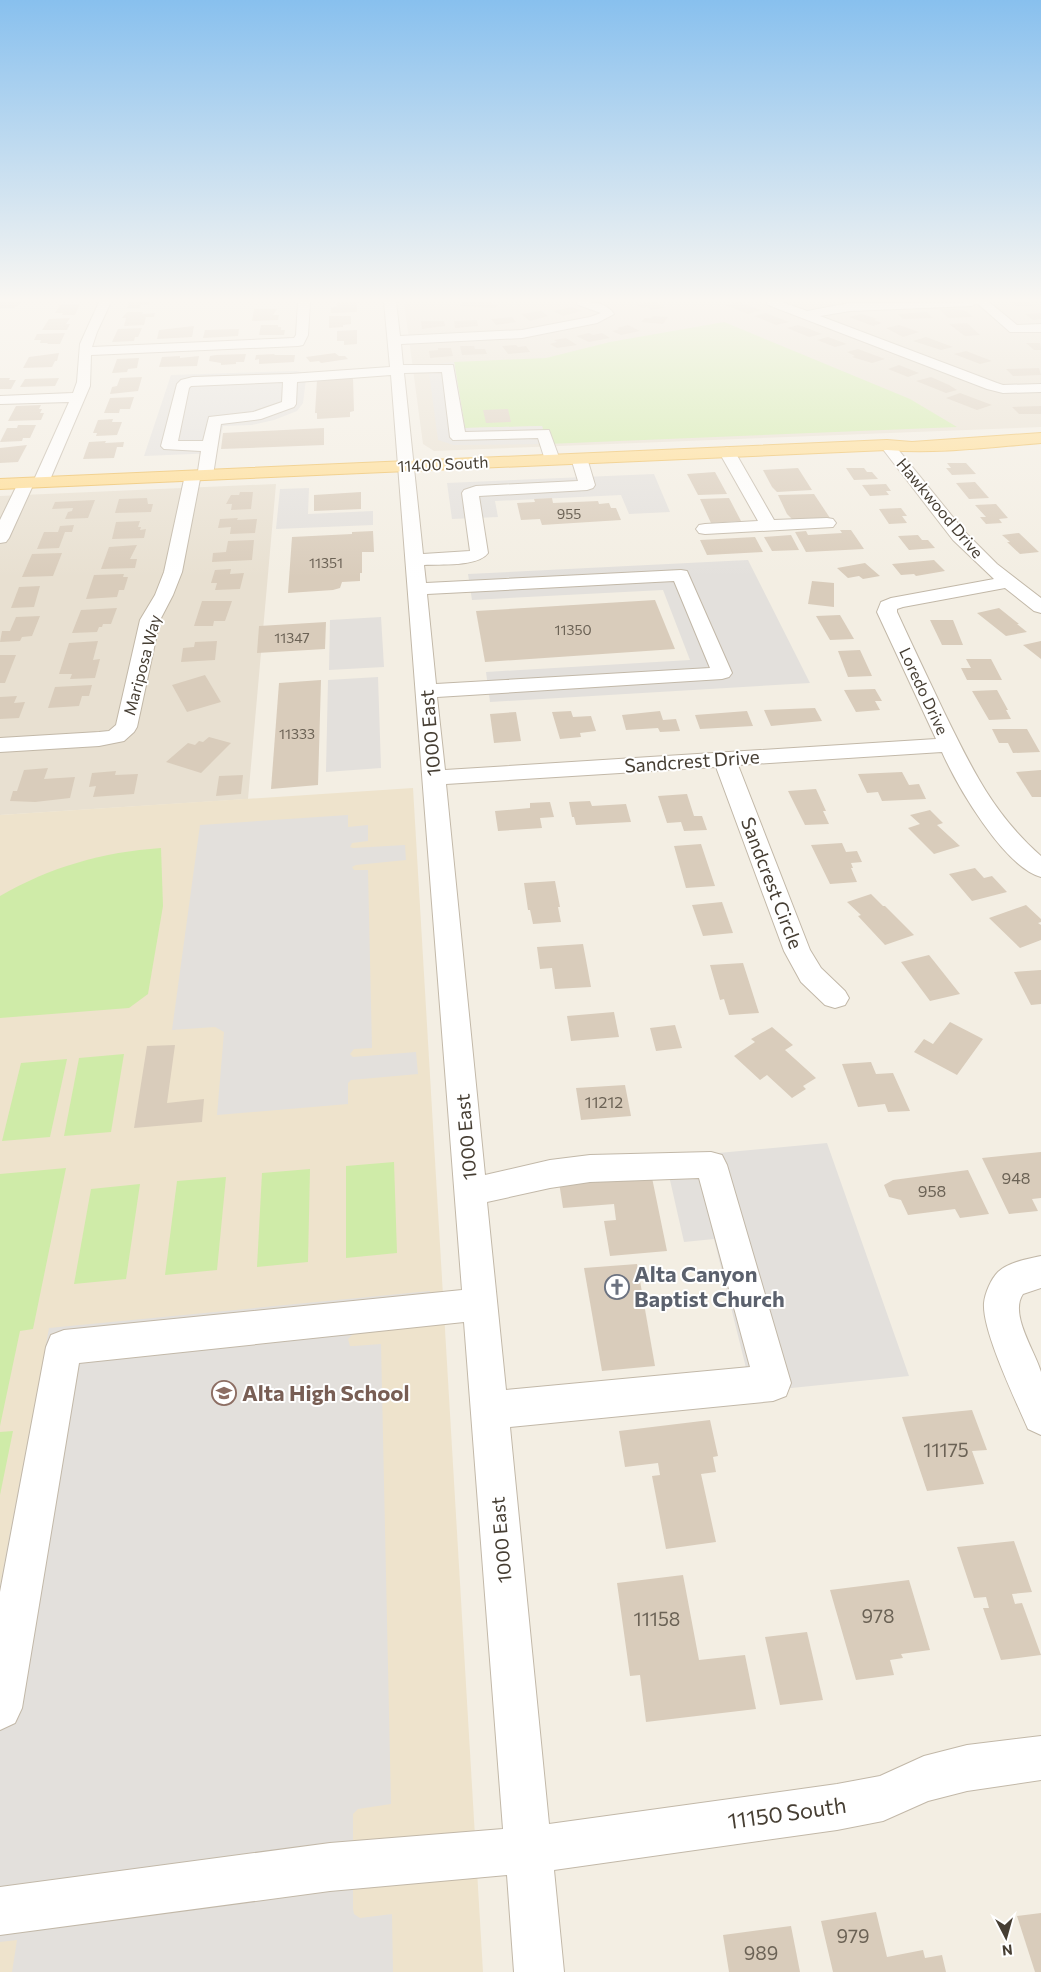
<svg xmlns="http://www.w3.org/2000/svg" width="1041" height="1972" font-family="Commissioner,sans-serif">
  <rect width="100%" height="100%" fill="#f3eee3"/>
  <g fill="#e8e0d1">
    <polygon points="404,302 1041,302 1041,427 434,451 423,444"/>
    <polygon points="276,484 248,799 0,815 0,496"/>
  </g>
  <polygon fill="#eee3cc" points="413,788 483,1972 0,1972 0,815"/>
  <g fill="#cfeba8">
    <polygon points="724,322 910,399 957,427 547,444 542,426 465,428 454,362 546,358 610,342"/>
    <path d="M161 848 163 906 148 994 129 1008 0 1018V896C50 867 103 852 161 848Z"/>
    <polygon points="124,1054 111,1132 64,1136 79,1058"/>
    <polygon points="67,1059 50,1137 2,1141 21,1063"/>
    <polygon points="394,1162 397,1253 346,1258 346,1166"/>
    <polygon points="66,1168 33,1329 20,1331 0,1426 0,1174"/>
    <polygon points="310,1169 308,1262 257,1267 262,1173"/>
    <polygon points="226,1177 217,1270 165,1275 177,1181"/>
    <polygon points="140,1184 126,1279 74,1284 91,1189"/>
    <polygon points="13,1431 0,1495 0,1432"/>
  </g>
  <g fill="#e3e0dc">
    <polygon points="454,362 465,428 542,426 547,444 453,445 438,440 428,365"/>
    <polygon points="297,371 306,374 306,379 303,403 297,411 274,420 252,425 223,426 217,453 144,456 171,375"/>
    <polygon points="654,474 670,512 629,514 621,495 495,501 498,517 452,519 447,483"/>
    <polygon points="309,488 308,514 373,511 373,525 276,529 280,489"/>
    <polygon points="748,560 810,683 490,702 486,672 690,660 663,590 472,600 468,574"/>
    <polygon points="381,617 384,667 329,670 330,620"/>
    <polygon points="378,677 381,768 326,772 328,680"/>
    <polygon points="348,815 348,827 368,825 368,841 352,843 350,847 353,848 405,845 406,860 356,865 352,867 354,870 368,870 372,1048 354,1049 350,1054 353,1057 416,1052 418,1074 351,1080 348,1083 348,1104 217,1115 224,1032 215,1027 172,1030 200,825"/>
    <polygon points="827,1143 909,1376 752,1392 714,1239 684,1242 665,1158"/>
    <polygon points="430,1291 432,1325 354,1333 348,1339 350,1346 354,1346 381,1344 391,1804 358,1809 353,1814 353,1909 354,1914 360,1918 392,1914 393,1972 12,1972 17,1940 0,1942 0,1585 49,1328"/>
  </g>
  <g fill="#d9ccbb">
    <polygon points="0,302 23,302 14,308 2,308 0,309"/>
    <polygon points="130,302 150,302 149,305 141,305 140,308 127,308"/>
    <polygon points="357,302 357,312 331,313 331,308 337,306 337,303"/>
    <polygon points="463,302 487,302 497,305 495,308 460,306"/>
    <polygon points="655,302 664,308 651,310 647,307 642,308 636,304"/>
    <polygon points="739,302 761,310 748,314 725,305"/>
    <polygon points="1011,302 1027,302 1033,306 1016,306"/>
    <polygon points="80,304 75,315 62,315 63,313 55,313 60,305"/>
    <polygon points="572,307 582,311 563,316 553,311"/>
    <polygon points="254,309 277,309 273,315 279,315 278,320 252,321"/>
    <polygon points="953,309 966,311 973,317 948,318 940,310"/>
    <polygon points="541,311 548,316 530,321 521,314"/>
    <polygon points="127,312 143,312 142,314 155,313 154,317 146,317 144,325 124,326 126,318 122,318"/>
    <polygon points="927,312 933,318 903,319 898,314"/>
    <polygon points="766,313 789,322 776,325 754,316"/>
    <polygon points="1041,313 1041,319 1033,320 1025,314"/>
    <polygon points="862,314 877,319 874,320 882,323 873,326 849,317"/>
    <polygon points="329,316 351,316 351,324 343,325 343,327 329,328"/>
    <polygon points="653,316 668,317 663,324 641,322 645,318 651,318"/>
    <polygon points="512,317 516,322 496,325 491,319"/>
    <polygon points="70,318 66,324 70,324 67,330 42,330 49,319"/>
    <polygon points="477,320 478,326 455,328 454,321"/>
    <polygon points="421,321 444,321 445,326 422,329"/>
    <polygon points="967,323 980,335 965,336 949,324"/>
    <polygon points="261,325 278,325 278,327 281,327 281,330 285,330 284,335 259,335"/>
    <polygon points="628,325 640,331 621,335 612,331 620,329 617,328"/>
    <polygon points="798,325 807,328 822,334 809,337 787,328"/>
    <polygon points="899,325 919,332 903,337 886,328"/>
    <polygon points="194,326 192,337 157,339 159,330"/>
    <polygon points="142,328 138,337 135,337 134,341 112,342 118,329"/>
    <polygon points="239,329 238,336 203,338 205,330"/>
    <polygon points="357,330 357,344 344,345 344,341 337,341 337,331"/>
    <polygon points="65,333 60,344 47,344 48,343 40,343 41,340 34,340 37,334"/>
    <polygon points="589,333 593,335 602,333 610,338 589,342 576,336"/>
    <polygon points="828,337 847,344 835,347 817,340"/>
    <polygon points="926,337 953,347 941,350 913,341"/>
    <polygon points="566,338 577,345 557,348 550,344 557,342 554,340"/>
    <polygon points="1026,343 1040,343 1041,350 1034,350"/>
    <polygon points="516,345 518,347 526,346 530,352 508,354 502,346"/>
    <polygon points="460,346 474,346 475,349 485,349 487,354 462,355"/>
    <polygon points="438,348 451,348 453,356 430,358 429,351 438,350"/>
    <polygon points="858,349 885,359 872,363 852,357 855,356 847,352"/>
    <polygon points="966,351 992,361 980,364 954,354"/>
    <polygon points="59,353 57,361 55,361 52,367 23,368 29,357"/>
    <polygon points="335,353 339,356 345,356 348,359 321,363 319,361 310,362 306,357"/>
    <polygon points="246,354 244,362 236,362 236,364 221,365 221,363 209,361 210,356 216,355"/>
    <polygon points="275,354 274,355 295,355 294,362 259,364 259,359 255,360 256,355"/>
    <polygon points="180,356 180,358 199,356 197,366 159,367 162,357"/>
    <polygon points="139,358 137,368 128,369 127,372 112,373 117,359"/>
    <polygon points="899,365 919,373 908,377 888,369"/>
    <polygon points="1039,368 1041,375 1013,376 1006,369"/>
    <polygon points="142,377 138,391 110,394 112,387 117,386 120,378"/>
    <polygon points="931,377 949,385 957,390 946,393 916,381"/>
    <polygon points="0,378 10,378 9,380 16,380 11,389 0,389"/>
    <polygon points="59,378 55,386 20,387 25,379"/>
    <polygon points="353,378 354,411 350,412 350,417 317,419 317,413 315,413 317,380"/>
    <polygon points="960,393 992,405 977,410 946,398"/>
    <polygon points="134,397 130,409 120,409 119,413 104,413 110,398"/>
    <polygon points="41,405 39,409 42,409 40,413 44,413 41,420 8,421 16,406"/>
    <polygon points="1041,406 1041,414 1019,414 1012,407"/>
    <polygon points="508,409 511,422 486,423 483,410"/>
    <polygon points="113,419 112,422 122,422 117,435 96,436 97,433 93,433 98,420"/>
    <polygon points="18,425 36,425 30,438 23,438 22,441 0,442 7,428 17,428"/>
    <polygon points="324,428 324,445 221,449 223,433"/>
    <polygon points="106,441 105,443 124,442 123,447 117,447 114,458 83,459 89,442"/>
    <polygon points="27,445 18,462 0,463 0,448"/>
    <polygon points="947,463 966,463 976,474 952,475 946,468 951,468"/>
    <polygon points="798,468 812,490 777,492 772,487 763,470"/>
    <polygon points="846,468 864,468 867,472 872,472 878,479 854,480"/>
    <polygon points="715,472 727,494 698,495 687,474"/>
    <polygon points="975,482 989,498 969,499 956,483"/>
    <polygon points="886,484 891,491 886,491 889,495 870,496 862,485"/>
    <polygon points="240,492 253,492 251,509 231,510 232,504 226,504 231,495 239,495"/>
    <polygon points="361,492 361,509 314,511 314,495"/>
    <polygon points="814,494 830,518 793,520 787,514 778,495"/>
    <polygon points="147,498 148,504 153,504 151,512 115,513 119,499"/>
    <polygon points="552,498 553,503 598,501 599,504 609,503 611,508 616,508 621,520 542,525 540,519 521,520 517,503 535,502 534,499"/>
    <polygon points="729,498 741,521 711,523 700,499"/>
    <polygon points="95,500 88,518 65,519 68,512 72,511 73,508 52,509 55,502"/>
    <polygon points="996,504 1008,518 999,519 1002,523 986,524 980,517 986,517 975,505"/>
    <polygon points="901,508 907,516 902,516 907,523 889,524 879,509"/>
    <polygon points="238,518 237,520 257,519 255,533 230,534 231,527 218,528 220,519"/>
    <polygon points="140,521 138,527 141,527 140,530 146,529 144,538 112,539 116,522"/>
    <polygon points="74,525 72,532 65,532 59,548 37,549 44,532 58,532 60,526"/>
    <polygon points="840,530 851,530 864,549 806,552 795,532 806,531 808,535 842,533"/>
    <polygon points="373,531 374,552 362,552 362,573 360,573 360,581 342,582 340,588 333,590 288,593 292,537 352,534 352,532"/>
    <polygon points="1019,533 1039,552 1020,554 1007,542 1010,542 1002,535"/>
    <polygon points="791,535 799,550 772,551 764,537"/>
    <polygon points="918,535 922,540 928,540 935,548 909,550 898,536"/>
    <polygon points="755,537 763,552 707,555 700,540"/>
    <polygon points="254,540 252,560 212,562 213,553 226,552 228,541"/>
    <polygon points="137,545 130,559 137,559 135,568 101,569 109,547"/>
    <polygon points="62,553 53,576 22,577 32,554"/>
    <polygon points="934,560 945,571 916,576 914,574 901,575 892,564"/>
    <polygon points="865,563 880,576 863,579 859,576 848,578 837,568"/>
    <polygon points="231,569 230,574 244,573 240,589 215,590 217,583 211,583 215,570"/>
    <polygon points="124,574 123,577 128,577 124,590 119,590 117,597 86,599 94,575"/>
    <polygon points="812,581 834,583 834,607 808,604"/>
    <polygon points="40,586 34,607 11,608 19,587"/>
    <polygon points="655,600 675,649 485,662 476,611"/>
    <polygon points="202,601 232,601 225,621 214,621 213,626 194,626"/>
    <polygon points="117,608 111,624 103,624 102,627 99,627 97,632 72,633 81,610"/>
    <polygon points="999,608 1019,624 1017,624 1027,632 1006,636 977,613"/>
    <polygon points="840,615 854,639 830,640 816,616"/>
    <polygon points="40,616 32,636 22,637 20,641 0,642 2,631 10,631 16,617"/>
    <polygon points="930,620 953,620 963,645 942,645"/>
    <polygon points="326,622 325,649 257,653 259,626"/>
    <polygon points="98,641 93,660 100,659 95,678 70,679 72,674 59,674 69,643"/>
    <polygon points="217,641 215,660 181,662 183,648 194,647 195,642"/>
    <polygon points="1041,641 1041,659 1023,645"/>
    <polygon points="860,650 872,676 848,677 838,651"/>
    <polygon points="0,655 16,655 5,683 0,683"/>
    <polygon points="966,659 991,659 1002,680 967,680 961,668 971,668"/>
    <polygon points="205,675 221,702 187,712 172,685"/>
    <polygon points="321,680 318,785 271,789 279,683"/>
    <polygon points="92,685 89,696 82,696 79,706 48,708 55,687"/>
    <polygon points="875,689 882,701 875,701 880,710 856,712 844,690"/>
    <polygon points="997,690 1008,710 1006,710 1011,719 989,720 972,691"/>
    <polygon points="17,696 14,703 25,702 19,718 0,719 0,697"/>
    <polygon points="815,708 822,721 771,726 764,710"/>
    <polygon points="571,711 573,717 591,716 596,731 580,733 581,737 560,739 552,712"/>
    <polygon points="660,711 663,720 676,719 680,731 660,732 658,728 626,730 622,715"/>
    <polygon points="747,711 753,726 700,729 695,715"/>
    <polygon points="516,712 521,741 494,743 490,714"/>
    <polygon points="992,729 1027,729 1040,752 1013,753 1008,743 999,743"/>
    <polygon points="209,737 231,743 201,773 166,762 188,743 195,745 199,741 203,742"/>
    <polygon points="48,768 44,779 75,777 70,798 35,802 10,801 13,791 17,791 24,770"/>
    <polygon points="1041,770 1041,797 1032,797 1016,772"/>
    <polygon points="116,771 115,775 138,774 134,794 93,797 96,786 89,787 92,773"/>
    <polygon points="902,772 909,785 919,784 926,799 882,801 878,792 867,793 858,774"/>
    <polygon points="243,775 241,794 216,796 219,776"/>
    <polygon points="816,789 826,811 823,811 829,824 805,825 788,791"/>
    <polygon points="687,794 694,816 702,816 707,830 684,831 681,822 667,823 658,796"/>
    <polygon points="590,801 592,806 626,804 631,822 576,825 574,817 572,817 569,802"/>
    <polygon points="550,802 554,817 540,818 542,828 498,831 495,811 530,808 530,803"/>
    <polygon points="930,810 943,823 937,825 960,846 934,854 908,828 920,824 910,815"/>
    <polygon points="842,843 846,852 857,851 862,862 851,863 853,868 851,868 857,882 830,884 811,845"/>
    <polygon points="701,844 715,886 686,888 674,846"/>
    <polygon points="975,868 984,878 992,876 1007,892 972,901 949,874"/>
    <polygon points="555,881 560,907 558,907 561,922 533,924 530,910 528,910 524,883"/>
    <polygon points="871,894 883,906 885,906 914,935 885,945 858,916 861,915 847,902"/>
    <polygon points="722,902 733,933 703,936 692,905"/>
    <polygon points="1026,905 1041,919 1041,922 1038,923 1041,925 1041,940 1020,948 989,918"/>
    <polygon points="583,944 591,987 555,989 552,968 540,969 537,947"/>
    <polygon points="929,955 937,965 960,994 930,1001 901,962"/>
    <polygon points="743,963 759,1013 729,1015 724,999 720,1000 710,965"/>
    <polygon points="1041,970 1041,1004 1031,1005 1014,972"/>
    <polygon points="614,1012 619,1037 571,1041 567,1016"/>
    <polygon points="950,1022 983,1039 957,1075 914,1052 924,1039 933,1044"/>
    <polygon points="675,1025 682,1048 656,1051 650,1028"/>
    <polygon points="772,1027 793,1045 785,1050 816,1078 803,1086 806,1089 792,1098 767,1075 760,1080 734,1056 755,1042 751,1039"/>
    <polygon points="175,1045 167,1103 204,1099 202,1122 134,1128 147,1046"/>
    <polygon points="871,1062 876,1074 893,1073 910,1111 888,1112 885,1104 858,1107 842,1064"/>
    <polygon points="625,1085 631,1116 581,1120 576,1088"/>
    <polygon points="1041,1152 1041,1198 1032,1199 1038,1211 1009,1214 982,1158"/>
    <polygon points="650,1168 667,1251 610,1256 604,1221 616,1220 614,1204 563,1208 558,1176"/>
    <polygon points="968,1170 989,1214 960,1218 955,1209 908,1215 901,1200 889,1197 884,1185 893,1180"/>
    <polygon points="637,1264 655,1366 602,1371 584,1268"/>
    <polygon points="972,1410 987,1450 972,1451 984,1484 927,1491 902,1417"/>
    <polygon points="710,1420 718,1456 713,1457 716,1472 701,1474 716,1542 666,1549 652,1476 660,1475 658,1463 625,1467 619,1431"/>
    <polygon points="1014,1541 1032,1592 1012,1594 1015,1604 1022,1603 1041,1655 1001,1660 983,1608 989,1608 986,1597 974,1598 957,1547"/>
    <polygon points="683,1575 699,1660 745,1655 756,1709 646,1722 640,1675 630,1676 617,1583"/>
    <polygon points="909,1580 930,1650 901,1654 903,1658 890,1660 894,1675 856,1680 830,1590"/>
    <polygon points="807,1632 823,1700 780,1705 765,1637"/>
    <polygon points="876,1912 887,1957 923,1950 925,1958 942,1955 946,1972 833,1972 821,1921"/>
    <polygon points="1041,1913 1041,1972 1035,1972 1017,1916"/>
    <polygon points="791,1926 800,1972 729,1972 723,1935"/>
  </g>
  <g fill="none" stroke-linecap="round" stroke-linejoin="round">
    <defs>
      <g id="minor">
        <polygon points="99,302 111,302 97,332 92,347 294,338 296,335 298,302 310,302 308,335 303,345 298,346 91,355 90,386 49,482 47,485 41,487 34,483 9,538 6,542 0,543 0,520 18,483 20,480 26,478 33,482 69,402 0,404 0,396 73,393 77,382 80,344"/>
        <path d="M384 302H396L400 336 522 330 590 317 601 313 578 305 576 302C591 302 605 301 614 314L597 323 522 338 401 344 403 365H453L465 432 549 430 560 460 558 463H546L538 438 453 440 450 437 442 372 404 373 423 554 470 551 462 493 464 490 476 486 578 481 571 458 573 455H585L587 458 595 485 593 488 587 490 479 496 488 553C478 567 440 564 424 565L426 583 681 570 687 571 732 673 729 677 722 679 437 697 445 770 936 739 877 612 881 602 891 598 994 579 953 540 882 448 879 445 882 442H892L965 532 997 564 1041 598V613L1034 611 1005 588 903 607 897 609V612C912 645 928 678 944 712 971 767 993 814 1041 856V877C1004 867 957 786 942 752L738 765 810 950 821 968 845 991 849 998 845 1005 835 1008 825 1005 801 982 784 951 716 767 446 784 485 1175 550 1160 590 1155 711 1152 722 1155 727 1165 791 1383 786 1396 773 1401 510 1427 549 1824 837 1784 880 1776 924 1756 967 1745 1041 1736V1780L967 1791 928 1801 883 1821 837 1830 554 1870 564 1972H514L507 1875 330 1891 0 1935V1887L330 1843 503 1829 464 1322 79 1363 22 1708 15 1723 0 1730V1592L46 1347 51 1335 64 1330 462 1290 391 375 297 382 296 404 294 407 261 419 221 424 213 475 211 478 200 479 182 572 173 595 160 620 137 727 134 732 124 741 99 746 0 752V738L99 732 109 731 116 725 140 620 155 595 164 572 185 475 187 472 198 471 201 451 164 449 161 446 177 384 181 380 193 377 290 374 390 367ZM283 382 282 402 253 412 209 417 203 441H178L189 388 191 386ZM674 581 710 668 436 684 427 594ZM699 1178 750 1367 506 1390 487 1202 550 1188 590 1182Z"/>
        <polygon points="766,302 782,302 807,311 850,303 989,302 1017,325 1041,324 1041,332 1010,332 977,303 972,306 850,311 820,316 997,383 1003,385 1041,384 1041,392 1003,393 987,389 768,305"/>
        <polygon points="727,447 732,449 735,452 774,520 827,518 833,519 836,523 833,527 705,534 699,533 696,529 699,525 705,524 758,521 719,452 722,449"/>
        <path d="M1041 1256V1288L1023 1294C1009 1314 1035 1351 1041 1372 1041 1385 1041 1419 1041 1435L1028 1429C1016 1401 982 1331 984 1303 985 1293 991 1279 998 1272 1009 1262 1027 1259 1041 1256Z"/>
      </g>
      <path id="major" d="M1041 433V443C990 447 938 454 887 450L0 489V479L887 440 912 442Z"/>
    </defs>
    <use href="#minor" stroke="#c2b8a8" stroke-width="2"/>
    <use href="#major" stroke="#edbb57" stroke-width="2"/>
    <use href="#minor" fill="#fff" fill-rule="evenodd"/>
    <use href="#major" fill="#ffdc90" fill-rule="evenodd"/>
  </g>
  <linearGradient id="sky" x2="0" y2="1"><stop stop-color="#88c0ee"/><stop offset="0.52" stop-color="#faf7f2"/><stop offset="1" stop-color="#faf7f2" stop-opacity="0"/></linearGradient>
  <rect width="1041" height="578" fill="url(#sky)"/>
  <defs>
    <symbol id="church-ring" viewBox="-11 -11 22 22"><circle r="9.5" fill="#fff" stroke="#6b7280" stroke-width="1.5"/><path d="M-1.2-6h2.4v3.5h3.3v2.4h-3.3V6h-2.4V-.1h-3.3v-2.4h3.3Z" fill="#6b7280"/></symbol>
    <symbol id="school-ring" viewBox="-11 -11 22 22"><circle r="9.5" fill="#fff" stroke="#8d6e63" stroke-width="1.5"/><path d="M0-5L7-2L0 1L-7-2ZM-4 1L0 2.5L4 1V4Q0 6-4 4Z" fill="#8d6e63"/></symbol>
  </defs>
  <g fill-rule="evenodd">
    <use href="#church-ring" x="603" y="1273" width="28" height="28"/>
    <use href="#school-ring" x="210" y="1379" width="28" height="28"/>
  </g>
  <g text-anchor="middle" stroke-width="4" stroke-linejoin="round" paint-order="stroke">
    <g font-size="14" fill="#6b6255">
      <text x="569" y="519">955</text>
      <text x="326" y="568">11351</text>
      <text x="573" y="635">11350</text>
      <text x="292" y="643">11347</text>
      <text x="297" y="739">11333</text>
    </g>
    <g font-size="16" fill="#463e33" stroke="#fff">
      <text transform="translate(443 464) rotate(-3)" y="6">11400 South</text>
      <text transform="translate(940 508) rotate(50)" y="6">Hawkwood Drive</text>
      <text transform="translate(142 665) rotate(-75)" y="6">Mariposa Way</text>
      <text transform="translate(924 691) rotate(65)" y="6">Loredo Drive</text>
    </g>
    <g font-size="16" fill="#6b6255">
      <text x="604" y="1108">11212</text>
      <text x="1016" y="1184">948</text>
      <text x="932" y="1197">958</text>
    </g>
    <g font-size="19" fill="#463e33" stroke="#fff">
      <text transform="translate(430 733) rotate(-95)" y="7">1000 East</text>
      <text transform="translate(692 761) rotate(-4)" y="7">Sandcrest Drive</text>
      <text transform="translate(772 883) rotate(69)" y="7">Sandcrest Circle</text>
      <text transform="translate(466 1137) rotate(-95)" y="7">1000 East</text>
      <text transform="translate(501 1540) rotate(-95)" y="7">1000 East</text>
    </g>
    <g font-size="19" fill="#6b6255">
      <text x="946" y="1457">11175</text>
      <text x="878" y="1623">978</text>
      <text x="657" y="1626">11158</text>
      <text x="853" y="1943">979</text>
      <text x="761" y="1960">989</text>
    </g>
    <g font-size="22" font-weight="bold" fill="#5b616d" stroke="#fff" text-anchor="start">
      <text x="634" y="1282">Alta Canyon<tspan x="634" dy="25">Baptist Church</tspan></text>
    </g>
    <g font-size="22" font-weight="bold" fill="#785e54" stroke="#fff" text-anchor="start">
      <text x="242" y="1401">Alta High School</text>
    </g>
    <g font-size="22" fill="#463e33" stroke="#fff">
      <text transform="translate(787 1813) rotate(-8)" y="8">11150 South</text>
    </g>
  </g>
  <g transform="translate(1006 1937) rotate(174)" stroke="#ffffff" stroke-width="4" paint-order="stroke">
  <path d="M0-4L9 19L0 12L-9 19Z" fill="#463e33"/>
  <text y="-8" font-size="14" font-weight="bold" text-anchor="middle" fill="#463e33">N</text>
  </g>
</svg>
